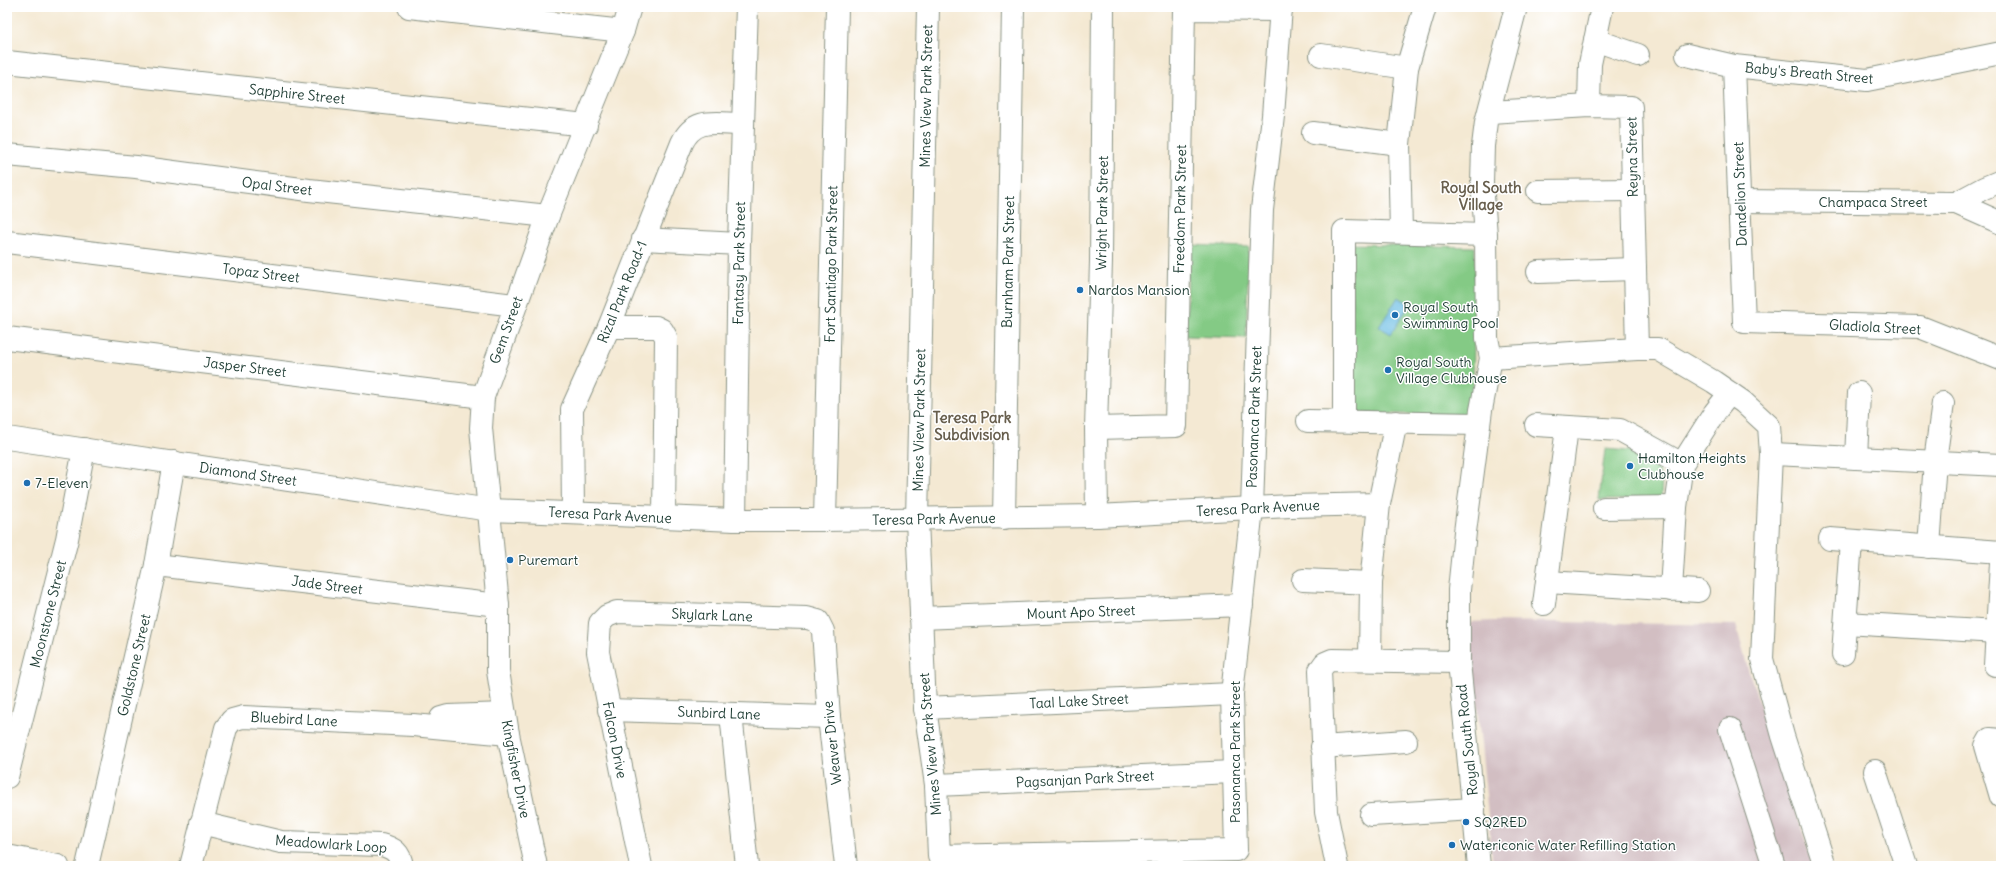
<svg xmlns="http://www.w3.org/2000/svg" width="2008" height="873" font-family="Delius,sans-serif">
  <rect width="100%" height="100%" fill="#fff"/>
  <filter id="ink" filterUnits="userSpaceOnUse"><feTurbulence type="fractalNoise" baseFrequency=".025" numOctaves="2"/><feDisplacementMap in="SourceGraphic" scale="8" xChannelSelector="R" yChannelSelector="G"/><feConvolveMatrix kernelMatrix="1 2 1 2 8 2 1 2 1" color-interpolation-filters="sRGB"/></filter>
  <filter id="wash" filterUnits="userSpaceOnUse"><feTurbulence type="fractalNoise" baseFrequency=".012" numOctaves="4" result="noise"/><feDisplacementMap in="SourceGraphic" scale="16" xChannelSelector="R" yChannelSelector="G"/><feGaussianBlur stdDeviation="0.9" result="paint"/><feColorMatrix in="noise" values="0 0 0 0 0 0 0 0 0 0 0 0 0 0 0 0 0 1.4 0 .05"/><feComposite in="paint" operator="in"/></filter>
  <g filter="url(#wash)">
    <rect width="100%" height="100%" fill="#f4e9d3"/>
    <polygon fill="#d2bec2" points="1493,621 1736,625 1748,669 1814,866 1493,866 1469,622"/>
    <g fill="#84ca85" stroke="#52845c">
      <polygon points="1351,244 1475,247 1473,415 1353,413"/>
      <polygon points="1189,245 1249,247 1246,338 1186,336"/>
      <polygon points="1605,449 1630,451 1658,470 1662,480 1661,499 1599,500"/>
    </g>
    <polygon fill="#67bbe3" stroke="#437c8c" points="1398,297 1410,304 1391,334 1379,327"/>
  </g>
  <g filter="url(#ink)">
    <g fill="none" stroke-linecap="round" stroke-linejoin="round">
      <defs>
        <g id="minor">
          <polyline points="409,7 623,31"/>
          <polyline points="928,7 917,519 925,708 936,785 939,856 1236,850 1232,694 1252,508 1262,210 1273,116 1281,7"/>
          <polyline points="1595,40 1638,55"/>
          <polyline points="1321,55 1407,68"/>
          <polyline points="1687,55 1734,66 1867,80 2001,53"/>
          <polyline points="7,62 586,125"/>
          <polyline points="1734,66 1744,322 1920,327 2001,359"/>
          <polyline points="1589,106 1590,64 1602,7"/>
          <polyline points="1490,112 1589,106 1631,107 1637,349"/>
          <polyline points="1313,133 1399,144"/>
          <polyline points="7,155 136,167 309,190 548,216"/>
          <polyline points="1538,191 1632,190"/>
          <polyline points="1741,201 1956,203 2001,223"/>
          <polyline points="1956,203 1984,188 2001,181"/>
          <polyline points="1401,232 1399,144 1407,68 1425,7"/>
          <polyline points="643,239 739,244"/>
          <polyline points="7,242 515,305"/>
          <polyline points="1538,272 1635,269"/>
          <polyline points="609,327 656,327 662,330 666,337 664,517"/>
          <polyline points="7,338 483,397"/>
          <polyline points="1491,358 1637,349 1658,349 1714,382 1743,402 1769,426 1771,454 1762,659 1783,736 1825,866"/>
          <polyline points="1308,421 1479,424"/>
          <polyline points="1344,421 1344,231 1486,235"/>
          <polyline points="1536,425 1620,430 1682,464"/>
          <polyline points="1096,428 1176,426 1184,9 1281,10"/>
          <polyline points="7,438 490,510 518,511 735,520 825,520 1097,516 1291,506 1379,504"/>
          <polyline points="1771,454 2001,465"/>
          <polyline points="1856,458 1859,393"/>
          <polyline points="1604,508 1676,507"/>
          <path d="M573 513 572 409 609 327 682 143C695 116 717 124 743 124"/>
          <polyline points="1097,516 1096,428 1101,261 1103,7"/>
          <polyline points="1004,518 1013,7"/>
          <polyline points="735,520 739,244 747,7"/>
          <polyline points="825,520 837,7"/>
          <polyline points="1830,539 2001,552"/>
          <polyline points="1929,547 1935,461 1943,403"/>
          <polyline points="156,565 498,605"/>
          <polyline points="1303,580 1371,583"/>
          <polyline points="1547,582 1698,591"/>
          <polyline points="1671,590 1676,507 1682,464 1715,412 1730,393"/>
          <polyline points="1544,604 1567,428"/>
          <polyline points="921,618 1242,605"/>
          <polyline points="1846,623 1997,632"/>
          <polyline points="1843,654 1851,541"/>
          <polyline points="1370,660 1371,583 1379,504 1396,422"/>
          <polyline points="1995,665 2001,563"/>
          <polyline points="925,708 1232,694"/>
          <polyline points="609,710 829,717"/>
          <polyline points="731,714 747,866"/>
          <polyline points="441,718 448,716 505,714"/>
          <polyline points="1730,729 1774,866"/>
          <polyline points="2001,740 1990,739 1986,746 2001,797"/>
          <polyline points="1322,747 1406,741"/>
          <polyline points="1875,771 1906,866"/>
          <polyline points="7,777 67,539 84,449"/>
          <polyline points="936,785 1233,772"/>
          <polyline points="1371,815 1474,809"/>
          <path d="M201 823 281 842 381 845C394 848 400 853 402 866"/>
          <polyline points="7,856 58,866"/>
          <polyline points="87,866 156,565 174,462"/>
          <polyline points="191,866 226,728 232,720 243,717 413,725 508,734"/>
          <polyline points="536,866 508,734 498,671 498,605 481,428 483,397 548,216 623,31 630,7"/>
          <polyline points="641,866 598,652 600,623 607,616 617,612 807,618 818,621 823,631 829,717 846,866"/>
          <polyline points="1337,866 1326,812 1320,670 1325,663 1332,660 1459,662"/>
          <polyline points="1479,866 1459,662 1459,590 1465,532 1481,410 1491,358 1487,338 1486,235 1482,183 1483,146 1486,122 1516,7"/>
        </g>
      </defs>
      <use href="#minor" stroke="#8a9384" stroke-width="24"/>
      <use href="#minor" stroke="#fff" stroke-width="22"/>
    </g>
  </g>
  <g fill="#1f6fb2" stroke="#fff" stroke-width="1.5">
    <circle cx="1080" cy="290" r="4"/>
    <circle cx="1395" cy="315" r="4"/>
    <circle cx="1388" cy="370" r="4"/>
    <circle cx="1630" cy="466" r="4"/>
    <circle cx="27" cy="483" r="4"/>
    <circle cx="510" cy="560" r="4"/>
    <circle cx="1466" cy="822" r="4"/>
    <circle cx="1452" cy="845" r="4"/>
  </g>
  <g text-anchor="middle" stroke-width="3" stroke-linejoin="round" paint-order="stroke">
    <g font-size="14" fill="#1f3d34" stroke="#fff">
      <text transform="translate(1809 73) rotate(5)" y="5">Baby's Breath Street</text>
      <text transform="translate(297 94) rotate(6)" y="5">Sapphire Street</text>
      <text transform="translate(926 96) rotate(-89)" y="5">Mines View Park Street</text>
      <text transform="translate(1632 157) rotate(-91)" y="5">Reyna Street</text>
      <text transform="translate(277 186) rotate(7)" y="5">Opal Street</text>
      <text transform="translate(1740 194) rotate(-92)" y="5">Dandelion Street</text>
      <text x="1873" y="207">Champaca Street</text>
      <text transform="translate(1180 209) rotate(-89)" y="5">Freedom Park Street</text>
      <text transform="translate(1102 213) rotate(-89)" y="5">Wright Park Street</text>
      <text transform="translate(1008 262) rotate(-89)" y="5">Burnham Park Street</text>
      <text transform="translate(739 263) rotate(-89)" y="5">Fantasy Park Street</text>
      <text transform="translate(831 264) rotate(-89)" y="5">Fort Santiago Park Street</text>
      <text transform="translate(261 273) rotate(7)" y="5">Topaz Street</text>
      <text transform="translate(622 292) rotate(-68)" y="5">Rizal Park Road-1</text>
      <text transform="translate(1875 327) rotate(3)" y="5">Gladiola Street</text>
      <text transform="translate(506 330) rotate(-70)" y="5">Gem Street</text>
      <text transform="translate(245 367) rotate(7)" y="5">Jasper Street</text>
      <text transform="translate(1254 417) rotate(-88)" y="5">Pasonanca Park Street</text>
      <text transform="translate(919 420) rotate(-89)" y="5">Mines View Park Street</text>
      <text transform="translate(248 474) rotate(8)" y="5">Diamond Street</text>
      <text transform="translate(1258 508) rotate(-3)" y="5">Teresa Park Avenue</text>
      <text transform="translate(610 515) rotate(3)" y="5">Teresa Park Avenue</text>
      <text transform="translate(934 519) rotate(-1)" y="5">Teresa Park Avenue</text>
      <text transform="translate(327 585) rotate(7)" y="5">Jade Street</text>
      <text transform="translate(1081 612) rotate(-2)" y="5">Mount Apo Street</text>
      <text transform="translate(48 614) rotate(-76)" y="5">Moonstone Street</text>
      <text transform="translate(712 615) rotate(2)" y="5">Skylark Lane</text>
      <text transform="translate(134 665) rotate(-77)" y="5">Goldstone Street</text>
      <text transform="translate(1079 701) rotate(-3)" y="5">Taal Lake Street</text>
      <text transform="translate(719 713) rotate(2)" y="5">Sunbird Lane</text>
      <text transform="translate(294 719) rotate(3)" y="5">Bluebird Lane</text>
      <text transform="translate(615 740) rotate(79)" y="5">Falcon Drive</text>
      <text transform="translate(1467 740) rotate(-96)" y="5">Royal South Road</text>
      <text transform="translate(832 743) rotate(-96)" y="5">Weaver Drive</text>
      <text transform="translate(930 744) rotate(-95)" y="5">Mines View Park Street</text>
      <text transform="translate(1235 752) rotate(-90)" y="5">Pasonanca Park Street</text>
      <text transform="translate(516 769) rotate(79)" y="5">Kingfisher Drive</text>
      <text transform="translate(1085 779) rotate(-3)" y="5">Pagsanjan Park Street</text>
      <text transform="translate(331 844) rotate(4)" y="5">Meadowlark Loop</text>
    </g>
    <g font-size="14" fill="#1f3d34" stroke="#fff" text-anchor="start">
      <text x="1088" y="295">Nardos Mansion</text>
      <text x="1403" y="312">Royal South<tspan x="1403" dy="16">Swimming Pool</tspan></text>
      <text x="1396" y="367">Royal South<tspan x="1396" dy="16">Village Clubhouse</tspan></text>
      <text x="1638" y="463">Hamilton Heights<tspan x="1638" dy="16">Clubhouse</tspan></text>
      <text x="35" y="488">7-Eleven</text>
      <text x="518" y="565">Puremart</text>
      <text x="1474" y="827">SQ2RED</text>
      <text x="1460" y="850">Watericonic Water Refilling Station</text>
    </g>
    <g font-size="15" font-weight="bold" fill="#685f4e" stroke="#fff">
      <text x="1481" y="193">Royal South<tspan x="1481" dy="17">Village</tspan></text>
      <text x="972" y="423">Teresa Park<tspan x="972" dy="17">Subdivision</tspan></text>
    </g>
  </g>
  <rect width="2008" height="873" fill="none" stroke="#fff" stroke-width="24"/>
</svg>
